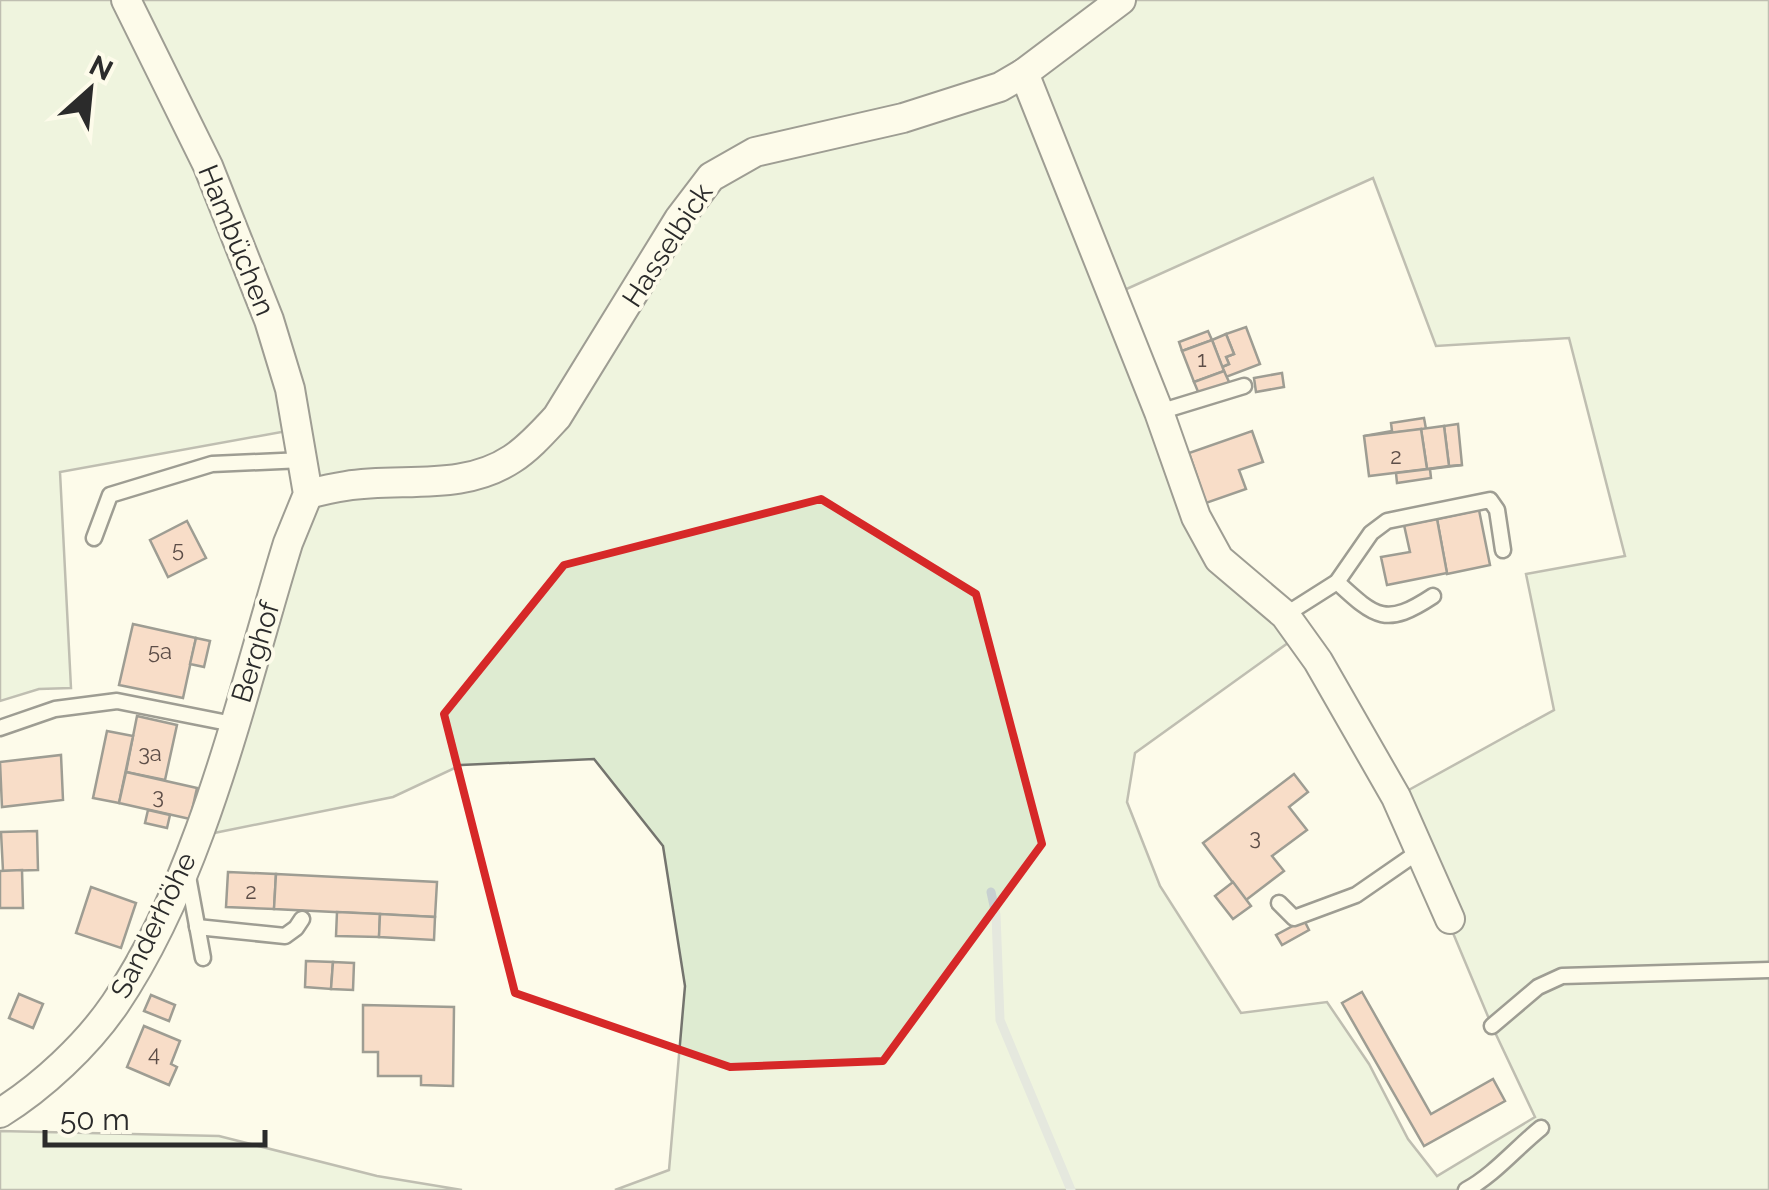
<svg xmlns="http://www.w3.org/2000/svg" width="1769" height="1190" font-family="Raleway,sans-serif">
  <rect width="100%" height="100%" fill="#fdfbea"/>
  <g fill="#deebd1" stroke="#74746e" stroke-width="2.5" fill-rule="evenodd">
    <path d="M0 0H1769V1190H615L669 1170 685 986 663 846 594 759 461 765 393 797 209 834 301 529 298 429 60 472 71 688 39 689 0 701ZM1373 178 1436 346 1569 338 1625 556 1526 574 1554 710 1396 797 1492 1026 1535 1117 1437 1176 1408 1139 1369 1064 1327 1002 1241 1013 1160 886 1127 802 1135 753 1299 635 1196 517 1111 296Z"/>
    <polygon points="0,1131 219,1136 377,1176 462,1190 0,1190"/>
  </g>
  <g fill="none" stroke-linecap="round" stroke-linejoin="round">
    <polyline stroke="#c7d0d0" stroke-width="9" points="991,892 996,915 1000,1020 1071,1190"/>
  </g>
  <g fill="#f2b8a0" stroke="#2b2b2b" stroke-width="2.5">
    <polygon points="1246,327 1260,364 1226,377 1222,367 1229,364 1226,357 1234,354 1226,334"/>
    <polygon points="1208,331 1212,340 1182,351 1179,342"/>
    <polygon points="1226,334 1234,354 1226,357 1229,364 1222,367 1212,340"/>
    <polygon points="1212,340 1224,371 1194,382 1182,351"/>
    <polygon points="1224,371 1230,384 1199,394 1194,382"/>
    <polygon points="1282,373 1284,387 1256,392 1254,378"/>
    <polygon points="1424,418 1426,429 1364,436 1392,431 1391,423"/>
    <polygon points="1458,424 1462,465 1449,466 1444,426"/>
    <polygon points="1444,426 1449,466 1427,469 1421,429"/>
    <polygon points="1421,429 1427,469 1369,476 1364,436"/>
    <polygon points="1252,431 1263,462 1239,470 1246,489 1206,503 1189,453"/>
    <polygon points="1462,465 1430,469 1431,478 1397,483 1396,473"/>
    <polygon points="1479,510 1490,565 1447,574 1437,519"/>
    <polygon points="1437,519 1447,573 1387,585 1381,557 1410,552 1404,525"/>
    <polygon points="187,521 206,558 168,577 150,540"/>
    <polygon points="133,624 196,638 183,698 119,685"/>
    <polygon points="196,638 210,641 204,667 190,664"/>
    <polygon points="137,716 177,725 165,780 126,772"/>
    <polygon points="107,731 133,736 119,803 93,798"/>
    <polygon points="61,755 63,800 2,807 0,762"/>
    <polygon points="126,772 197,788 190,819 119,803"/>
    <polygon points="1294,774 1308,792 1289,807 1307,830 1272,856 1284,871 1246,900 1203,843"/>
    <polygon points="148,810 170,815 167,828 145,823"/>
    <polygon points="37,831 38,870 3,871 1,832"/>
    <polygon points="22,870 23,908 0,908 0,871"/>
    <polygon points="228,872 276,874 274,909 226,907"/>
    <polygon points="276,874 437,882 435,917 274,909"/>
    <polygon points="1233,882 1251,906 1233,919 1215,896"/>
    <polygon points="91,887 136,903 121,948 76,933"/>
    <polygon points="337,912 380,914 379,937 336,936"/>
    <polygon points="380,914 435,917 434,940 379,937"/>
    <polygon points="1304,920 1309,930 1282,945 1276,935"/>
    <polygon points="306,961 333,962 331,989 305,987"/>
    <polygon points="333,962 354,963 353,990 331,989"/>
    <polygon points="1362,992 1431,1114 1493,1079 1505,1101 1424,1146 1342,1003"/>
    <polygon points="19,994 43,1004 33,1028 9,1018"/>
    <polygon points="151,995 175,1005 169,1021 144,1011"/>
    <polygon points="363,1005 454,1007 453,1086 421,1085 421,1076 378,1076 378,1052 363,1052"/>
    <polygon points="144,1026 180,1041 171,1064 177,1067 169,1085 127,1067"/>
  </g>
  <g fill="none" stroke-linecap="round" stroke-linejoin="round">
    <defs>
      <g id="service">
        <polyline points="1159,412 1244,386"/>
        <polyline points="94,538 110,495 212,464 303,460"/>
        <path d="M1337 582C1376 618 1386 627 1433 596"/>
        <polyline points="1285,615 1337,582 1371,533 1387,521 1490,500 1497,510 1503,550"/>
        <polyline points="0,728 55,709 117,701 233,724"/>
        <polyline points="187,871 203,958"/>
        <polyline points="1279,903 1294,918 1356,895 1421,850"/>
        <polyline points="197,927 285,936 296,928 302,919"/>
        <polyline points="1492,1026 1538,987 1562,976 1769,970"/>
        <path d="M1466 1190C1494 1175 1516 1148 1541 1128"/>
      </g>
      <g id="minor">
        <polyline points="1024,73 1159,412 1196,517 1219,559 1285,615 1318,661 1396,797 1450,919"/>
        <path d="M308 494C320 491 333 488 346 486 401 477 462 492 512 459 529 448 543 432 557 417L679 219 711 177 755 152 903 118 1000 87 1024 73 1121 0"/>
        <path d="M0 1113C42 1087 87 1045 115 1004 203 874 242 692 288 543L308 494 290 389 269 320 208 166 126 0"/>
      </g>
    </defs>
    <use href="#service" stroke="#2b2b2b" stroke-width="19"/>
    <use href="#minor" stroke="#2b2b2b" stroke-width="32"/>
    <use href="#service" stroke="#fdfbea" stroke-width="14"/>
    <use href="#minor" stroke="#fdfbea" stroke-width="28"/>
  </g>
  <path d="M0 0H1769V1190H0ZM821 499 976 594 1042 844 883 1061 730 1067 515 993 444 714 564 565Z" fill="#fdfbea" fill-opacity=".55" fill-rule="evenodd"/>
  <path fill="none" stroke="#d62828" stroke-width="8" stroke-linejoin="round" d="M821 499 976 594 1042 844 883 1061 730 1067 515 993 444 714 564 565Z"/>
  <g text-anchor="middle" stroke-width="8" stroke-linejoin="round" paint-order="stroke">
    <g font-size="22" fill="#5d4e48">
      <text x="1202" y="367">1</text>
      <text x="1396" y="464">2</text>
      <text x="178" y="557">5</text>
      <text x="160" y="659">5a</text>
      <text x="150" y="761">3a</text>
      <text x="158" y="804">3</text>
      <text x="1255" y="845">3</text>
      <text x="251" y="899">2</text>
      <text x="154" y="1061">4</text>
    </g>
    <g font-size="28" fill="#2b2b2b" stroke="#fdfbea">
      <text transform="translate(237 240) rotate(68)" y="10">Hambüchen</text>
      <text transform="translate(667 245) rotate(-57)" y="10">Hasselbick</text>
      <text transform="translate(255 652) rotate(-73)" y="10">Berghof</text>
      <text transform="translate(153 925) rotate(-64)" y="10">Sanderhöhe</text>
    </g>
  </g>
  <g transform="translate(90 90) rotate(27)" stroke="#fdfbea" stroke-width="8" paint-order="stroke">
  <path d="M0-8L18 38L0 25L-18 38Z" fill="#2b2b2b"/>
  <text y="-15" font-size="28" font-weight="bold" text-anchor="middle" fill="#2b2b2b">N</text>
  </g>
  <path d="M45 1130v15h220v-15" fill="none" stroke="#2b2b2b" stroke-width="5"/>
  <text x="60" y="1130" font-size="30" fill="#2b2b2b" stroke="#fdfbea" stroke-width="8" paint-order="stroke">50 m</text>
</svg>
